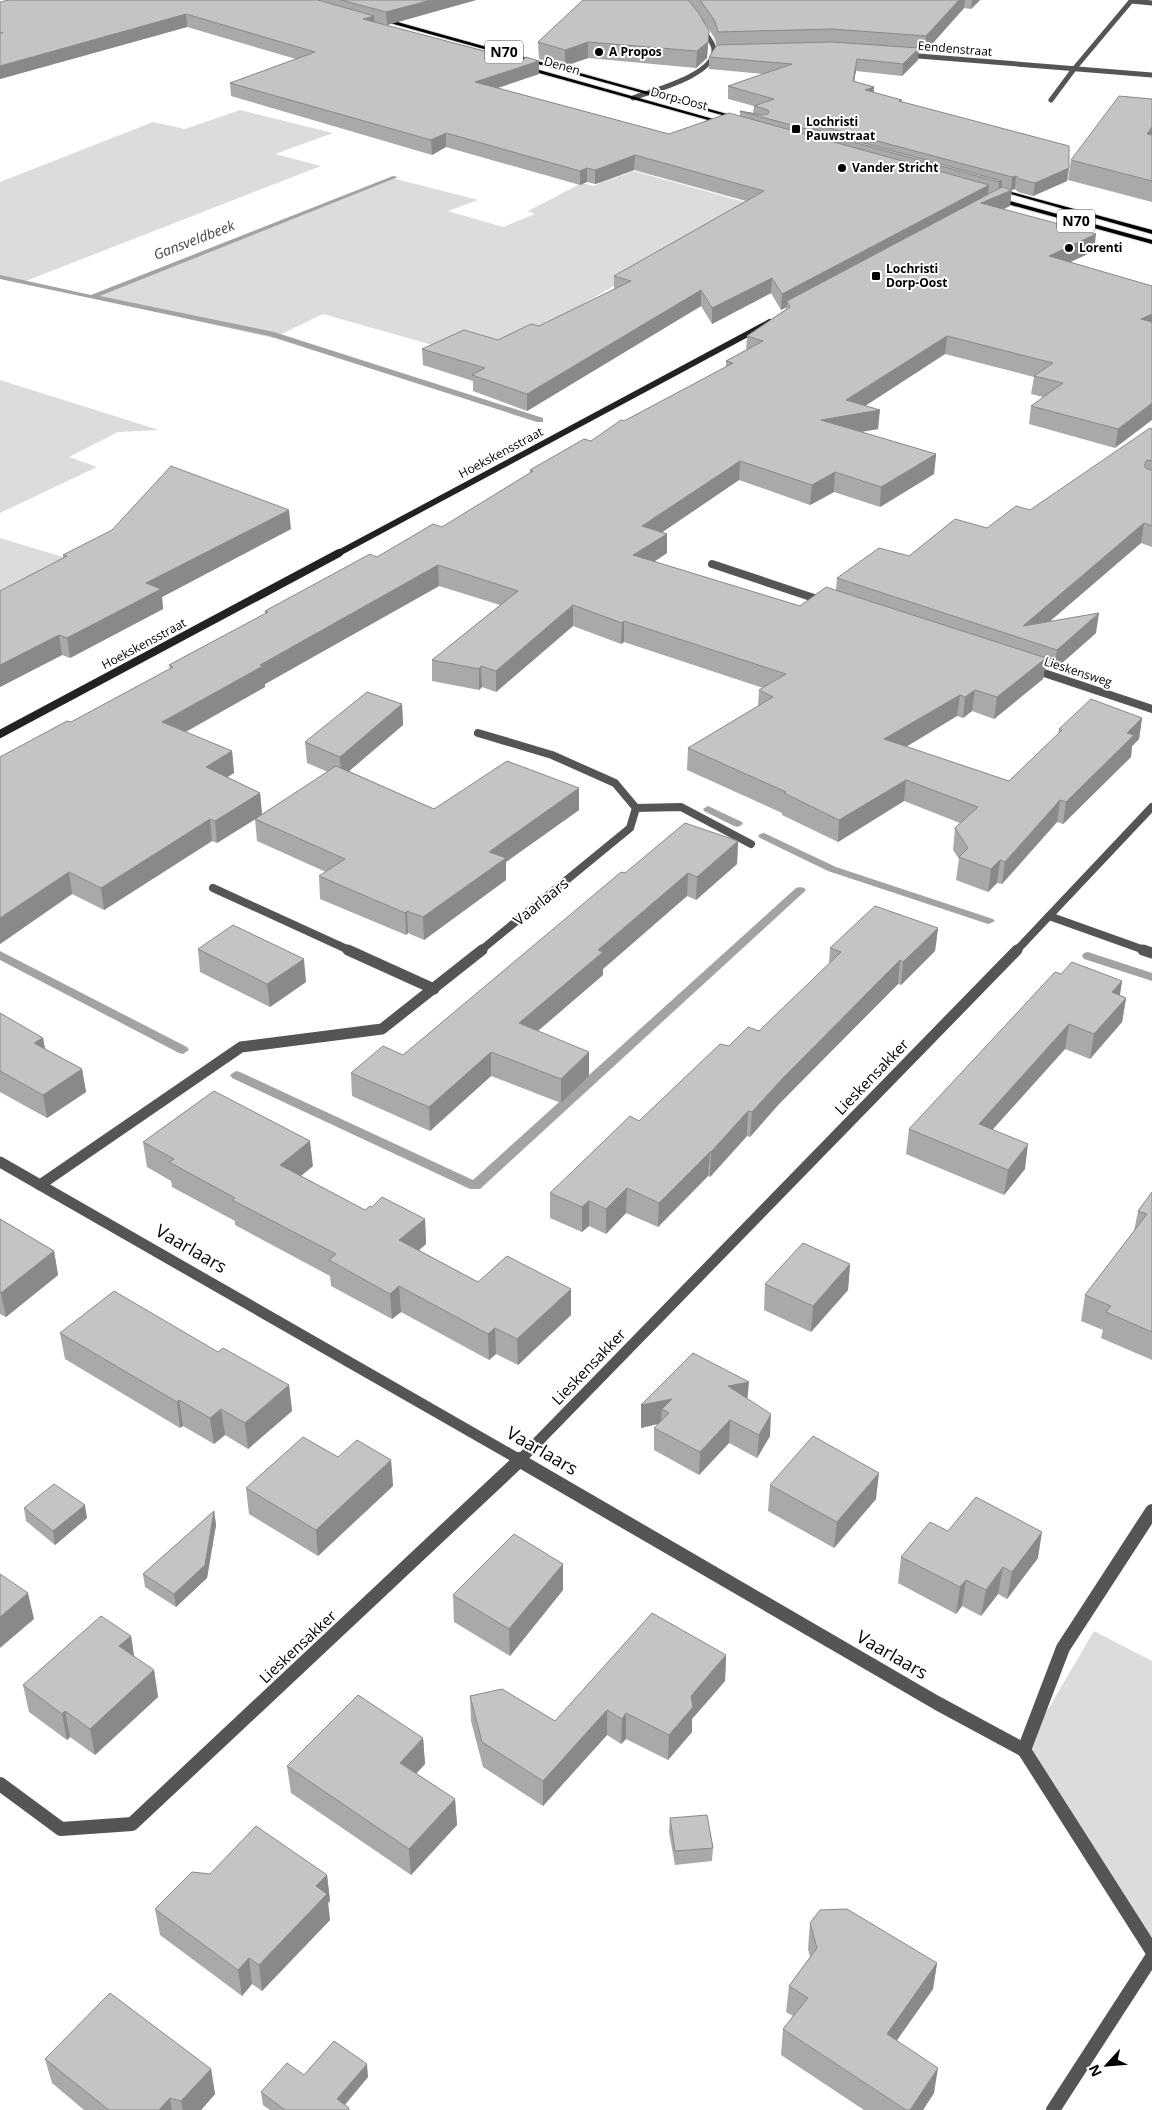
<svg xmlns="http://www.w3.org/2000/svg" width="1152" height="2110" font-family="'Open Sans',sans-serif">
  <rect width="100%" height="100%" fill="#fff"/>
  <g fill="#dcdcdc">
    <polygon points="240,110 333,133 275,154 321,166 23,282 0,278 0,182 153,122 185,129"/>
    <polygon points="634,171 766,208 675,250 500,353 443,348 323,314 273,338 95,298 392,178 478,200 448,211 503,227 535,214 528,211 582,183 593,186"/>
    <polygon points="0,380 159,430 118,432 69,457 97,467 0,513"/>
    <polygon points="0,538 73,560 0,595"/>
    <polygon points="1094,1631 1152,1661 1152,1951 1024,1750"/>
  </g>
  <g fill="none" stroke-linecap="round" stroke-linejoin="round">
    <g fill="#a3a3a3" fill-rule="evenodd">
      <polygon points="393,176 398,177 100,296 274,332 543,418 543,422 537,422 269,336 0,279 0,275 91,295"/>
      <polygon points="708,806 742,822 743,824 738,827 734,826 704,811 703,809"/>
      <polygon points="764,833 836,867 993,919 995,921 989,924 985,923 828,871 760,838 758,836 760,834"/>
      <polygon points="800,887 804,888 806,890 804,892 480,1189 470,1189 232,1078 230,1075 236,1071 240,1072 473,1180 796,888"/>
      <polygon points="0,951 187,1047 189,1050 183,1054 179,1053 0,960"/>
      <polygon points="1088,952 1152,973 1152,981 1084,959 1082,956 1084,953"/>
    </g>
    <defs>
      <g id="primary">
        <polygon points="379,18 383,18 745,119 740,120 379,20"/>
        <polygon points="521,66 525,66 731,124 726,125 521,68"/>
        <polygon points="993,187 1152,230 1152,234 993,189"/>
        <polygon points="995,197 1152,240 1152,244 993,200 993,198"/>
      </g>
    </defs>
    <use href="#primary" stroke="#dbdbdb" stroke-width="2"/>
    <g stroke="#555" stroke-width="5">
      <polyline points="1131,1 1152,3"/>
      <polyline points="906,55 1152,75"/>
      <path d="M633 98C652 91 716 75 714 49 713 42 706 35 702 29"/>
      <polyline points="1051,100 1074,69 1132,0"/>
    </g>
    <g stroke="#555" stroke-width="8">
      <polyline points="712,564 823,601"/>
      <polyline points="1032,669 1152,709"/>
      <polyline points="478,733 552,755 615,783 636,808 630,828 480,951"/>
      <polyline points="636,808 681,807 751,844"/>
      <polyline points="213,888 351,951"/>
      <polyline points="1049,916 1147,951"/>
      <polyline points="1016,951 1152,807"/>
    </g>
    <g stroke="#555" stroke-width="11">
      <polyline points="348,950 434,989"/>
      <polyline points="1143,950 1152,953"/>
      <polyline points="0,1162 520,1460"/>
      <polyline points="40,1185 241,1047 382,1029 482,950"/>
      <polyline points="520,1460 1017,950"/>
    </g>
    <g stroke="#555" stroke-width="14">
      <polyline points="517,1459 937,1703 1024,1750"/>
      <polyline points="1152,1511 1063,1648 1024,1750 1152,1951"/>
      <polyline points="0,1784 61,1829 132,1824 521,1459"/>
      <polyline points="1053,2110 1152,1957"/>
    </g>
    <polyline stroke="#222" stroke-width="6" points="337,554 770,322"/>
    <polyline stroke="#222" stroke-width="8" points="0,734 339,553"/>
    <use href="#primary" fill="#000" fill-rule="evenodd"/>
  </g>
  <g fill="#a9a9a9">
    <polygon points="9,0 476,0 387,25 539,74 498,88 669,134 740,116 740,111 753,113 754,106 728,99 728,86 764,74 709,69 709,57 717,46 714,37 703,21 709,31 707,58 696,68 588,58 565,66 539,59 538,42 583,0 980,0 971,9 964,8 925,52 918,52 918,60 902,76 856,71 854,81 874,87 874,92 902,102 1069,168 1067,181 1033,196 1018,192 1015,189 1011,190 1010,206 1004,209 1094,251 1070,262 1152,286 1115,448 1029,424 1031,406 1043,397 1031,394 1034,377 945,354 865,406 878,429 860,432 936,454 934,474 880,507 834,492 810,505 739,480 662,532 667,534 667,553 654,562 800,606 836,590 837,578 909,556 987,528 1030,510 1152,429 1152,547 1141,543 1050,621 1096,633 1054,670 1045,667 1043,679 994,719 972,711 963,718 957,716 906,747 1009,781 1058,734 1059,729 1142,718 1139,739 1132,746 1131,757 1063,824 1057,822 1002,884 997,883 988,892 956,880 959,859 953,850 955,828 960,823 904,801 838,842 782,815 782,813 687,770 688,748 758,706 759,690 763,688 624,642 621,644 573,626 496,692 482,687 479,690 432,681 432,660 500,605 439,586 265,684 265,687 186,732 232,751 234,773 227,777 260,793 262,814 328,772 307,763 305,742 402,704 403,725 349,771 434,809 579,810 506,862 506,880 424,940 408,933 406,935 320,899 319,876 326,872 257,841 255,819 217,843 212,841 104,910 72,894 0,944 0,757 71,722 170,669 169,665 265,614 265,611 442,527 530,473 530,470 591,441 624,421 726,367 726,361 746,350 747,336 786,309 787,307 781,310 771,293 712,324 701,306 527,411 473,391 473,381 423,365 422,349 498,340 539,326 614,289 614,276 746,201 634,170 600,183 595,184 587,182 580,185 446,147 432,155 231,96 230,83 296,59 187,27 0,79 0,2"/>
    <polygon points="1152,99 1152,202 1068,180 1071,160"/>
    <polygon points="291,529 162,597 163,609 70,658 62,655 0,687 0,591 63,558 63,555"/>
    <polygon points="738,841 737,864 696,900 687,896 603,969 603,975 538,1031 589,1076 561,1103 491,1076 430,1131 352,1096 351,1073 403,1055 625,873"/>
    <polygon points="938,928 935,951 901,985 898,984 779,1104 750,1137 747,1136 710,1177 708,1176 658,1227 626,1213 606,1234 589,1226 582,1232 550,1218 550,1193 639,1121 729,1046 759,1031 829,964 830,948"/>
    <polygon points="198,949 306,982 270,1007 200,972"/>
    <polygon points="1061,974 1122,981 1120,995 1126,998 1122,1022 1090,1059 1065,1049 993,1129 1025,1169 1004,1195 906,1154 909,1129"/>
    <polygon points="0,1013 43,1038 45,1049 82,1069 86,1092 47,1118 0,1092"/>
    <polygon points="143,1142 313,1166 301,1176 365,1210 372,1207 425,1219 426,1244 419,1250 478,1282 571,1315 518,1365 496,1354 489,1360 401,1312 392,1319 331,1286 330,1276 235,1225 235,1221 172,1187 171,1181 147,1167"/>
    <polygon points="1152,1192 1152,1360 1101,1338 1103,1330 1081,1321 1085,1295 1134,1231 1138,1211"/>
    <polygon points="0,1219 54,1251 58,1275 6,1317 0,1314"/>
    <polygon points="850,1264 848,1290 811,1332 764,1310 765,1284"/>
    <polygon points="60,1333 218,1352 289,1385 292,1411 248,1449 225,1435 214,1444 183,1426 180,1428 65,1359"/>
    <polygon points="748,1399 770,1436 757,1458 729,1443 699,1475 654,1450 654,1428 658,1424 641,1428 641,1405"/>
    <polygon points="338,1457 391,1460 393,1486 318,1556 249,1514 246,1488"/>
    <polygon points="770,1485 876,1499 834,1548 768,1511"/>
    <polygon points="24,1508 87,1518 55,1545 26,1521"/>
    <polygon points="214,1511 216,1525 207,1578 176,1607 145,1587 143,1574"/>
    <polygon points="948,1531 1038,1558 1007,1599 998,1594 981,1616 962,1606 956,1614 898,1583 901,1557"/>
    <polygon points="563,1590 510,1656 454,1622 453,1595"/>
    <polygon points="131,1636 134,1657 154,1670 158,1697 95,1755 70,1737 67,1740 29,1712 23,1685"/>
    <polygon points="726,1655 725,1681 692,1719 692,1732 668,1760 626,1739 621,1744 607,1735 543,1806 483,1767 471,1721 470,1696 555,1721"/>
    <polygon points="423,1738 425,1764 416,1773 455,1799 457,1825 411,1875 291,1793 287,1766"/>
    <polygon points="670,1818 713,1848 712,1861 675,1865 669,1832"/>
    <polygon points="210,1874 327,1875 330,1901 328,1903 330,1920 262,1991 252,1984 242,1996 160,1935 155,1909"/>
    <polygon points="810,1923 937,1963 933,1989 897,2040 934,2093 923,2110 864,2110 781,2055 783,2029 793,2016 786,2012 789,1986 810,1957 808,1949"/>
    <polygon points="45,2059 211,2069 215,2094 201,2110 84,2110 52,2083"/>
    <polygon points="304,2075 368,2077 345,2105 350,2110 270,2110 263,2105 261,2092"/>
  </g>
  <g fill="#898989">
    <polygon points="431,0 476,0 387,25 386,12"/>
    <polygon points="959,0 965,0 964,8 925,52 926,36"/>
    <polygon points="972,0 980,0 971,9"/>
    <polygon points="186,14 187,27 0,79 0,66"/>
    <polygon points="374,16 375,29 363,19"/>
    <polygon points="709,31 707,58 696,68 697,51"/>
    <polygon points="588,42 588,58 565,66 565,50"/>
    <polygon points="919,48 918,60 902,76 903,64"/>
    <polygon points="857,59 856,71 852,93 853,81"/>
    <polygon points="539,61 539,74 476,95 475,82"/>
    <polygon points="874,87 873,99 865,90"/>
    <polygon points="1152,127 1152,142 1147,134"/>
    <polygon points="446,133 446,147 432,155 431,140"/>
    <polygon points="635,155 634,170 595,184 595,170"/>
    <polygon points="587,168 587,182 580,185 580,171"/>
    <polygon points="1069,168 1067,181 1033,196 1035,183"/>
    <polygon points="1016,176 1015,189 1011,190 1012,177"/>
    <polygon points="1002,181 1001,194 998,195 999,182"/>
    <polygon points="989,185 987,200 1012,190 1010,206 787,301 787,307 781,310 782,294"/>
    <polygon points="1096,234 1094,251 1047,273 1049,256"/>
    <polygon points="772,278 771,293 712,324 712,308"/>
    <polygon points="701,290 701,306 527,411 527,394"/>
    <polygon points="1152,314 1152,330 1141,319"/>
    <polygon points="947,336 945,354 851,415 880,410 878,429 820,439 821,420 846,400"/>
    <polygon points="1152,403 1152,420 1115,448 1118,429"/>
    <polygon points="936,454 934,474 880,507 881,487"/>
    <polygon points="740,461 739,480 642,546 642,526"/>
    <polygon points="835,472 834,492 810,505 812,485"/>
    <polygon points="289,510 291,529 162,597 163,609 70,658 67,638 146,583"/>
    <polygon points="1144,523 1141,543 1028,640 1023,626"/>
    <polygon points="667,534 667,553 633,575 633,555"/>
    <polygon points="438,565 439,586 265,684 265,687 165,743 162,722 260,665"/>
    <polygon points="573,605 573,626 496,692 496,671"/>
    <polygon points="1099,613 1096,633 1054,670 1057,650"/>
    <polygon points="624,621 624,642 621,644 622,623"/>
    <polygon points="59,635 62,655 0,687 0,665"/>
    <polygon points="1046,658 1043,679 994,719 997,697"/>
    <polygon points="481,666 482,687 479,690 479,669"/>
    <polygon points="975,690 972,711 963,718 965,697"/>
    <polygon points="960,695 957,716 882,761 884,739"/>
    <polygon points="402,704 403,725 341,778 340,757"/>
    <polygon points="1142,718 1139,739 1132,746 1131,757 1063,824 1066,802 1127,733"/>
    <polygon points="232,751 234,773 208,789 206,767"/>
    <polygon points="906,780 904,801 838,842 839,820"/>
    <polygon points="579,788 579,810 506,862 506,880 424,940 423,917 489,852"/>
    <polygon points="260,793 262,815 217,843 215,821"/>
    <polygon points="1060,800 1057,822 1002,884 1005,862"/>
    <polygon points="210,819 212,841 104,910 101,888"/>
    <polygon points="738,841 737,864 696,900 697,877"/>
    <polygon points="1000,860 997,883 988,892 991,869"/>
    <polygon points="69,872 72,894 0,944 0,918"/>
    <polygon points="688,873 687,896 603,969 603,975 519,1047 519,1023 598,950"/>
    <polygon points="407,911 408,933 406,935 405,913"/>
    <polygon points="938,928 935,951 901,985 903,962"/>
    <polygon points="304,959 306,982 270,1007 267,984"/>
    <polygon points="900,960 898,984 779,1104 750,1137 752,1112 781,1080"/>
    <polygon points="1122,981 1118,1005 1112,992"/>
    <polygon points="1126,998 1122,1022 1090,1059 1094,1034"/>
    <polygon points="1069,1024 1065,1049 975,1149 979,1124"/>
    <polygon points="43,1038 47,1061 34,1043"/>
    <polygon points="491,1052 491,1076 430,1131 429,1107"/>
    <polygon points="589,1052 589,1076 561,1103 561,1079"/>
    <polygon points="82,1069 86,1092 47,1118 43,1095"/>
    <polygon points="748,1111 747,1136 710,1177 711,1152"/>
    <polygon points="310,1141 313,1166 282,1191 280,1165"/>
    <polygon points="1028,1144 1025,1169 1004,1195 1008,1170"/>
    <polygon points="710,1152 708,1176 658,1227 659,1203"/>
    <polygon points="627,1188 626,1213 606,1234 606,1209"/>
    <polygon points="589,1201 589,1226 582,1232 582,1207"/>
    <polygon points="425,1219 426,1244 401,1266 399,1240"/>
    <polygon points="54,1251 58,1275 6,1317 1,1293"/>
    <polygon points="850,1264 848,1290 811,1332 813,1306"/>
    <polygon points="399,1286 401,1312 392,1319 390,1294"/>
    <polygon points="571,1289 571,1315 518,1365 517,1339"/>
    <polygon points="495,1328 496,1354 489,1360 488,1334"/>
    <polygon points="749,1382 747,1404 728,1386"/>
    <polygon points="289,1385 292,1411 248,1449 245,1423"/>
    <polygon points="672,1399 669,1413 662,1409 661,1423 641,1428 641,1405"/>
    <polygon points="179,1400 183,1426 180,1428 177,1402"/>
    <polygon points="221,1409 225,1435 214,1444 210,1418"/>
    <polygon points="771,1414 770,1436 757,1458 759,1435"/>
    <polygon points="730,1420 729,1443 699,1475 700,1452"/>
    <polygon points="391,1460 393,1486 318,1556 316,1530"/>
    <polygon points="879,1473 876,1499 834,1548 837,1522"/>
    <polygon points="85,1505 87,1518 55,1545 53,1531"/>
    <polygon points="214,1511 216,1525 207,1578 176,1607 174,1594"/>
    <polygon points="1042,1532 1038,1558 1007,1599 1012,1572"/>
    <polygon points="563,1564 563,1590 510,1656 509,1629"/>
    <polygon points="1003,1567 998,1594 981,1616 986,1590"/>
    <polygon points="966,1580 962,1606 956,1614 960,1587"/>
    <polygon points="28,1593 34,1619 0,1648 0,1617"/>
    <polygon points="131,1636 135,1662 119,1646"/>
    <polygon points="726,1655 725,1681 692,1719 692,1732 668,1760 669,1735 691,1696"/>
    <polygon points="154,1670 158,1697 95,1755 90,1729"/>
    <polygon points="607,1710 607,1735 543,1806 543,1781"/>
    <polygon points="65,1711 70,1737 67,1740 62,1714"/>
    <polygon points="626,1713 626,1739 621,1744 622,1719"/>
    <polygon points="423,1738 425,1764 402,1789 400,1763"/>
    <polygon points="455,1799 457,1825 411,1875 409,1849"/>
    <polygon points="327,1875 330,1901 328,1903 330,1920 262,1991 259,1965 316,1886"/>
    <polygon points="249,1958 252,1984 242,1996 238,1970"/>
    <polygon points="937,1963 933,1989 883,2060 887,2034"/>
    <polygon points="367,2064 368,2077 340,2110 337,2099"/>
    <polygon points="938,2068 934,2093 923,2110 910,2110"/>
    <polygon points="211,2069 215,2094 201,2110 183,2110 181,2101"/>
    <polygon points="170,2098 172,2110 159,2110"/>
  </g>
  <g fill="#c4c4c4" stroke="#898989">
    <polygon points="9,0 318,0 374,16 363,19 522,61 526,57 539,61 475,82 669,134 729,113 989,185 782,294 772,278 712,308 701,290 527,394 472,375 485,368 422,349 464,330 498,340 531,324 539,326 631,281 614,276 764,191 635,155 601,168 595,170 587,168 580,171 446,133 431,140 230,83 315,52 186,14 0,66 0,33 3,33 0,32 0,2"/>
    <polygon points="341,0 431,0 386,12"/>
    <polygon points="583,0 688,0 698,12 709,31 708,42 697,51 588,42 565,50 538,42"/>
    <polygon points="700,0 959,0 926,36 832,29 718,32 715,21"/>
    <polygon points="832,42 919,48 903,64 857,59 853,81 874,87 865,90 902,100 899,101 1069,146 1069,168 1035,183 1020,179 1016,176 1012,177 814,124 812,125 813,129 1002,181 999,182 740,111 762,115 768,114 769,112 768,110 754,106 774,99 728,86 792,64 709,57 717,45"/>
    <polygon points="1119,96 1152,99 1152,127 1147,134 1152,135 1152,181 1071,160"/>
    <polygon points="1002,187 1012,190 981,203 1096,234 1049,256 1152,286 1152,314 1141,319 1152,322 1152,403 1118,429 1031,406 1063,383 1034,376 1053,363 947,336 846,400 880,410 821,420 936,454 881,487 835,472 812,485 740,461 642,526 667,534 633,555 800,606 826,587 1046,658 997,697 975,690 965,697 960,695 884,739 1009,781 1062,730 1059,729 1091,699 1142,718 1127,733 1134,735 1066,802 1060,800 1005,862 1000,860 991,869 959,857 968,848 955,828 978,807 906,780 839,820 784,793 786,792 688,748 773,697 759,690 786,674 624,621 622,623 573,605 496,671 481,666 479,669 432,660 518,591 438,565 260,665 263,666 162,722 232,751 206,767 260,793 215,821 210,819 101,888 69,872 0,918 0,757 67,721 71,722 173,667 169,665 268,612 265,611 370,554 377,557 433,524 442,527 533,471 530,470 584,439 591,441 621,420 624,421 733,363 726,361 763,341 747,336 790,307 787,301"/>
    <polygon points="1150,428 1152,429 1152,461 1147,460 1144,466 1147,469 1152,470 1152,526 1144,523 1023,626 1099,613 1057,650 837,578 879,548 909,556 955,519 987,528 1016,506 1030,510"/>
    <polygon points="171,466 289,510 146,583 161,589 67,638 59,635 0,665 0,591 67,556 63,555 112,530"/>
    <polygon points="367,692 402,704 340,757 305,742"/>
    <polygon points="507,761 579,788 489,852 506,858 423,917 407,911 405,913 319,876 345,859 255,819 336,766 434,809"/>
    <polygon points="685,823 738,841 697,877 688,873 598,950 603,952 519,1023 589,1052 561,1079 491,1052 429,1107 351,1073 383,1046 403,1055 608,883 621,872 625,873"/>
    <polygon points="875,906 938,928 903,962 900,960 781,1080 752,1112 748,1111 711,1152 710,1152 659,1203 627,1188 606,1209 589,1201 582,1207 550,1193 630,1116 639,1121 720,1044 729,1046 748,1027 759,1031 841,952 830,948"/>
    <polygon points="233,925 304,959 267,984 198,949"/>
    <polygon points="1072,962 1122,981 1112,992 1126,998 1094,1034 1069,1024 979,1124 1028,1144 1008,1170 909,1129 1055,972 1061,974"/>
    <polygon points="0,1013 43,1038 34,1043 82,1069 43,1095 0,1071"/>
    <polygon points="214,1091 310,1141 280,1165 365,1210 370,1206 372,1207 382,1197 425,1219 399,1240 478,1282 507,1256 571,1289 517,1339 495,1328 488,1334 399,1286 390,1294 329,1260 336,1254 232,1200 235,1198 169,1162 174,1159 143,1142"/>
    <polygon points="1152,1192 1152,1332 1106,1312 1111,1306 1085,1295 1147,1214 1138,1211"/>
    <polygon points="0,1219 54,1251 1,1293 0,1292"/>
    <polygon points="803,1243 850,1264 813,1306 765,1284"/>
    <polygon points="114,1291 218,1352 223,1348 289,1385 245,1423 221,1409 210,1418 179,1400 177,1402 60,1333"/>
    <polygon points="693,1353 749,1382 728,1386 771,1414 759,1435 730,1420 700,1452 654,1428 669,1413 662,1409 672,1399 641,1405"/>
    <polygon points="813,1436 879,1473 837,1522 770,1485"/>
    <polygon points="303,1437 338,1457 357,1440 391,1460 316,1530 246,1488"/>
    <polygon points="54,1484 85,1505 53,1531 24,1508"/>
    <polygon points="976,1497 1042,1532 1012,1572 1003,1567 986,1590 966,1580 960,1587 901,1557 930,1522 948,1531"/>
    <polygon points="214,1511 205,1565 174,1594 143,1574"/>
    <polygon points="514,1534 563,1564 509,1629 453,1595"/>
    <polygon points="0,1574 28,1593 0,1617"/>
    <polygon points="652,1613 726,1655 691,1696 693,1707 669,1735 626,1713 622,1719 607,1710 543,1781 482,1742 470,1696 502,1689 555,1721"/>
    <polygon points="101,1616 131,1636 119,1646 154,1670 90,1729 65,1711 62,1714 23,1685"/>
    <polygon points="358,1695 423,1738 400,1763 455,1799 409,1849 287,1766"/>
    <polygon points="707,1815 713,1848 675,1851 670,1818"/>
    <polygon points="256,1826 327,1875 316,1886 327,1894 259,1965 249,1958 238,1970 155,1909 192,1872 210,1874"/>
    <polygon points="847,1909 937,1963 887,2034 938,2068 910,2110 906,2110 783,2029 808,1998 789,1986 817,1948 810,1923 820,1910"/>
    <polygon points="110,1993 211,2069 181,2101 170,2098 159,2110 109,2110 45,2059"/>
    <polygon points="334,2041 367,2064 337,2099 349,2108 348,2110 285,2110 261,2092 287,2063 304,2075"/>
  </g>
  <g fill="#000" stroke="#fff" stroke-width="2">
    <circle cx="599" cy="52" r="5"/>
    <rect x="791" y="124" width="10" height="10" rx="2.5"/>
    <circle cx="842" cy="168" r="5"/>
    <circle cx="1069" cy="248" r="5"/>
    <rect x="871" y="271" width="10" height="10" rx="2.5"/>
  </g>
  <g text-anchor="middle" stroke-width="4" stroke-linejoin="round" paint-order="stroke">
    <g font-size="12" fill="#000" stroke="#fff">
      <text transform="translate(955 49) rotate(5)" y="4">Eendenstraat</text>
      <text transform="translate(562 66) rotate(16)" y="4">Denen</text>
      <text transform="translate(679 99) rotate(15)" y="4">Dorp-Oost</text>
      <text transform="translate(501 453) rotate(-28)" y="4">Hoekskensstraat</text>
      <text transform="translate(144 644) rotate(-28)" y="4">Hoekskensstraat</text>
      <text transform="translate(1078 672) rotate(18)" y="4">Lieskensweg</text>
    </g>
    <g font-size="12" font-weight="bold" fill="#000" stroke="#fff" text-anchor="start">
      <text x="609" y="56">A Propos</text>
      <text x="806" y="126">Lochristi<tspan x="806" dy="14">Pauwstraat</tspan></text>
      <text x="852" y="172">Vander Stricht</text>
      <text x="1079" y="252">Lorenti</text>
      <text x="886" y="273">Lochristi<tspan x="886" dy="14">Dorp-Oost</tspan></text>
    </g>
    <g fill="#fff" stroke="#4c4c4c" stroke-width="1">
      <rect x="485" y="40.5" width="38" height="23" rx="4"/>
      <rect x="1057" y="209.5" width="38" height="23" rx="4"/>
    </g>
    <g font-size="14" font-weight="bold" fill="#000">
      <text x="504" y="57">N70</text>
      <text x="1076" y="226">N70</text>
    </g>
    <g font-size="14" font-style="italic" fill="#444" stroke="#fff">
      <text transform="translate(194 240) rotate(-21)" y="5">Gansveldbeek</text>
    </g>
    <g font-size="15" fill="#000" stroke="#fff">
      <text transform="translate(541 902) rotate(-39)" y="5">Vaarlaars</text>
      <text transform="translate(872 1077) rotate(-46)" y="5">Lieskensakker</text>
      <text transform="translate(589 1367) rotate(-46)" y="5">Lieskensakker</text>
      <text transform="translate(298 1647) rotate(-43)" y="5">Lieskensakker</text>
    </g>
    <g font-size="18" fill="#000" stroke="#fff">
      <text transform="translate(191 1249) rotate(30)" y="6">Vaarlaars</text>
      <text transform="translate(542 1451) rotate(30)" y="6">Vaarlaars</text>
      <text transform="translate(892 1655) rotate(30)" y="6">Vaarlaars</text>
    </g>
  </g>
  <g transform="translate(1107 2065) rotate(244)" stroke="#ffffff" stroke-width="4" paint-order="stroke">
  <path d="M0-4L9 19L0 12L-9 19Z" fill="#000000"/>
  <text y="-8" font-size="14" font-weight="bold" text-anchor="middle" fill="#000000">N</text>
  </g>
</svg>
